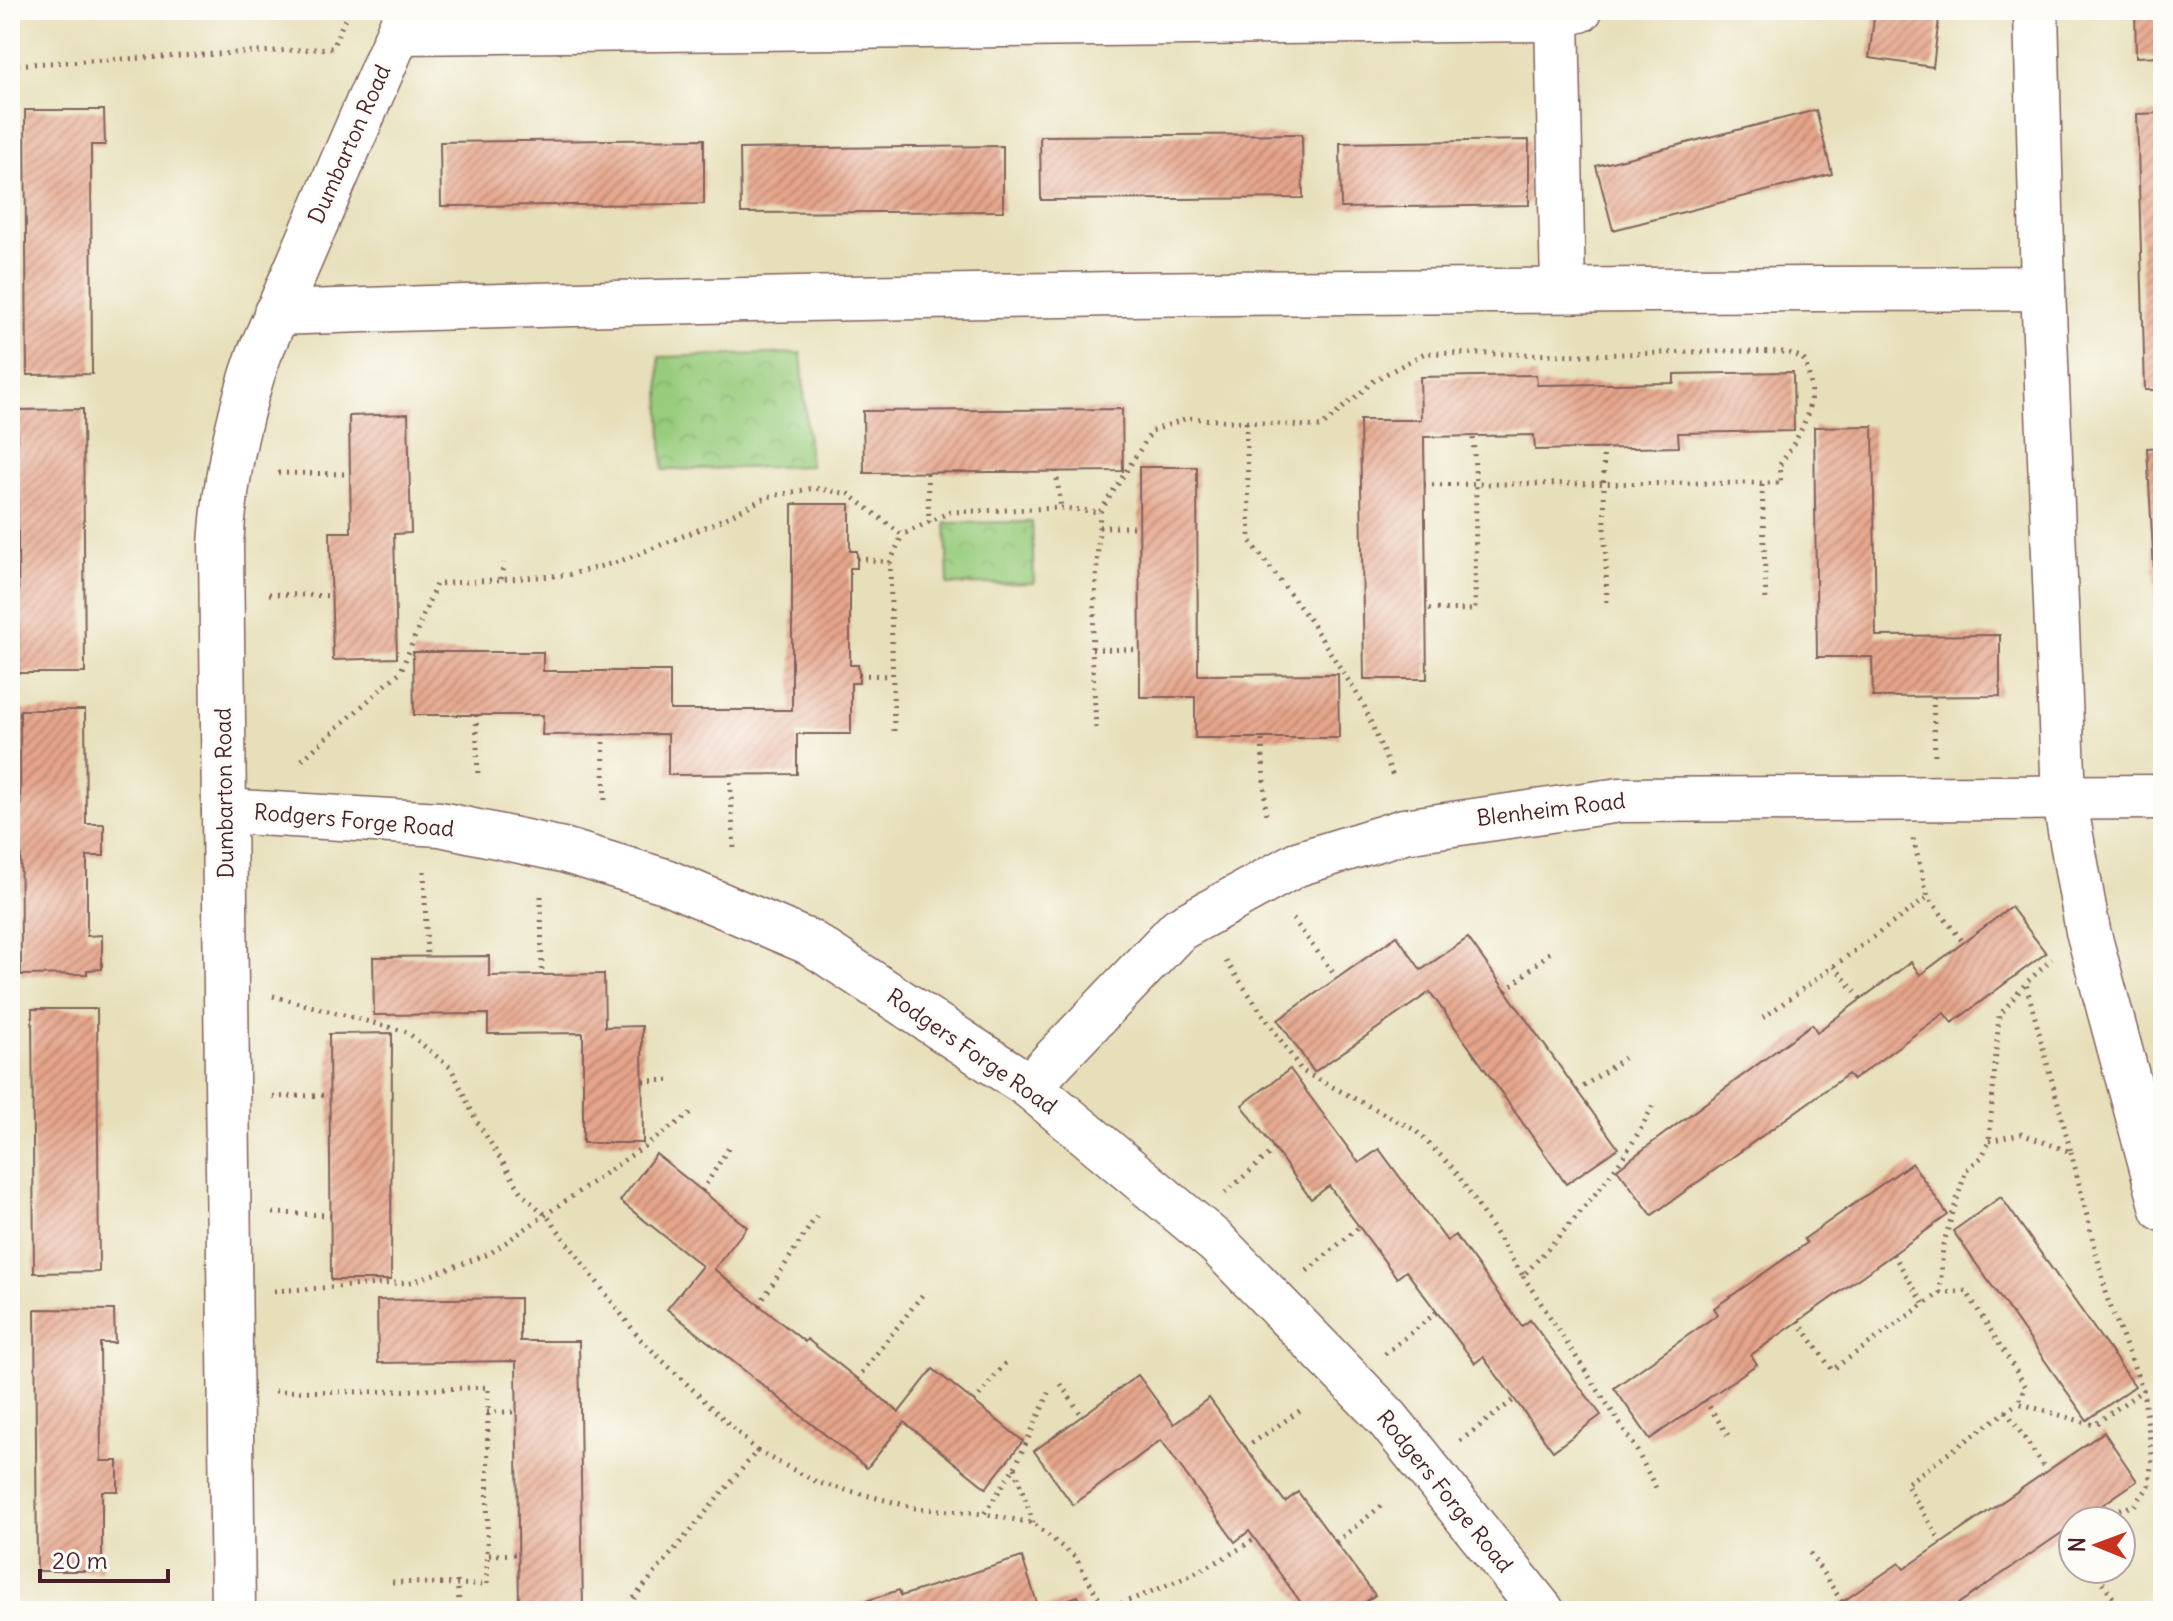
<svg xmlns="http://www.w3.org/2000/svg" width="2173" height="1621" font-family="Delius,sans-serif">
  <defs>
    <pattern id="park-crowns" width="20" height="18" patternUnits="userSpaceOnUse" patternTransform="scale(2)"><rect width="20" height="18" fill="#98cc7c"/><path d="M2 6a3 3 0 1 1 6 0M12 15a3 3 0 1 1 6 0" fill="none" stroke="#84af6b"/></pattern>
    <pattern id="building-hatch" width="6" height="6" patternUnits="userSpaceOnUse" patternTransform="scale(2)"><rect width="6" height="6" fill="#e5a58b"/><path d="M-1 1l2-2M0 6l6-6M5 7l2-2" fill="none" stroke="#bc8672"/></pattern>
  </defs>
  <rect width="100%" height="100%" fill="#fdfcf7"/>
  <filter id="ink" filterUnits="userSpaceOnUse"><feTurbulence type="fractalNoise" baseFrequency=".0125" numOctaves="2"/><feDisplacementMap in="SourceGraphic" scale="16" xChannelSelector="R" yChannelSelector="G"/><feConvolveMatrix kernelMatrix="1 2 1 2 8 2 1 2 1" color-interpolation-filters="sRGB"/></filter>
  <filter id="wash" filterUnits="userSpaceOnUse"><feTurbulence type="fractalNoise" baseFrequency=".006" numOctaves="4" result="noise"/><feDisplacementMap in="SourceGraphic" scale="32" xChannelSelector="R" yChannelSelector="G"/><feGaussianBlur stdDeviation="1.8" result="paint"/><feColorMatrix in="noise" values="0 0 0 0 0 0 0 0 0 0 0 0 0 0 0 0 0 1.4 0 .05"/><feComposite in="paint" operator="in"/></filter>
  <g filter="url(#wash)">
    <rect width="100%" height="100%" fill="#e7dfb9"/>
    <g fill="url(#park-crowns)" stroke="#717654" stroke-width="2">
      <polygon points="801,353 810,466 663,470 659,357"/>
      <polygon points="1032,522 1034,583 948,585 946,523"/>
    </g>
    <g id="blocks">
      <g fill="url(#building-hatch)">
        <polygon points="1875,10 1940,10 1933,67 1869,58"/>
        <polygon points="2135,10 2163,10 2163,56 2136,57"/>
        <polygon points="25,110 104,110 105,145 91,145 92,374 27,375"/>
        <polygon points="1816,110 1832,174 1613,230 1596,166"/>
        <polygon points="2163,113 2163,390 2145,390 2137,114"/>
        <polygon points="1302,134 1303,198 1041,200 1040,136"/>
        <polygon points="704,139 704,204 441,206 440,142"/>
        <polygon points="1529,140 1529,205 1341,208 1340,143"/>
        <polygon points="1003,146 1003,211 741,213 740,149"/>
        <polygon points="1793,372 1794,431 1678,433 1679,447 1535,450 1534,435 1424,437 1427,679 1364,679 1360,420 1421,420 1420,377 1536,375 1537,385 1674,383 1674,374"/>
        <polygon points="83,409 85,673 19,673 17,410"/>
        <polygon points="1122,409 1123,471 864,473 863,411"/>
        <polygon points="408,414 411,533 394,534 397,658 333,660 330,532 351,532 349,416"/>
        <polygon points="1873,426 1876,636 2000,635 2000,696 1873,697 1872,657 1817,657 1814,427"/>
        <polygon points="2163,447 2163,692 2161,692 2147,448"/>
        <polygon points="1139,467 1197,467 1198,675 1338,674 1339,738 1195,738 1195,697 1140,697"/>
        <polygon points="792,504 850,504 850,551 857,551 857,568 850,568 850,665 858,665 859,675 859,683 851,683 851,734 797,734 797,774 668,775 668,734 542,735 543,715 414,715 413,652 543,652 543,671 670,671 670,710 792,710"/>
        <polygon points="20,710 85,710 86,824 104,824 104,856 87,856 87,936 102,935 102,969 87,970 87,974 21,975"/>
        <polygon points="2011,907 2046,953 1952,1023 1944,1013 1853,1080 1848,1074 1652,1215 1617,1169 1812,1024 1817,1032 1911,962 1920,975"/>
        <polygon points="1397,936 1421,970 1468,938 1618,1148 1566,1184 1430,992 1314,1072 1278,1020"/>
        <polygon points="489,956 489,976 604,974 605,1027 642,1026 643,1143 583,1143 583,1033 488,1034 488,1014 374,1015 373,957"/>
        <polygon points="32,1009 97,1009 99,1272 34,1273"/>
        <polygon points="392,1033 391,1280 331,1280 329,1034"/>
        <polygon points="1290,1069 1359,1163 1379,1149 1447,1241 1455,1235 1522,1326 1530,1320 1601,1415 1553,1451 1483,1357 1475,1363 1406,1271 1397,1278 1329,1186 1311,1199 1242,1105"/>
        <polygon points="656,1154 747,1227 714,1269 805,1342 807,1339 899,1412 933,1369 1023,1441 986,1488 904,1422 867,1468 667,1309 702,1266 620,1201"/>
        <polygon points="1912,1163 1948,1215 1751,1355 1757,1364 1650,1439 1614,1388 1718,1314 1714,1308 1807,1243 1804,1239"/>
        <polygon points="2001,1197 2135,1386 2087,1420 1953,1231"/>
        <polygon points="520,1298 520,1341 579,1341 583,1611 519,1611 516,1361 378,1363 377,1300"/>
        <polygon points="35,1309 114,1310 115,1343 100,1343 101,1461 118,1461 118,1491 102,1491 102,1571 37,1571"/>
        <polygon points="1138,1375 1174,1424 1209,1398 1285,1502 1298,1492 1375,1595 1354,1611 1307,1611 1249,1531 1235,1542 1161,1440 1073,1505 1034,1451"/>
        <polygon points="2104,1432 2137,1481 2079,1521 2073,1521 2073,1525 1948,1611 1829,1611 1899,1563 1904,1569"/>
        <polygon points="1022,1557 1039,1609 1078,1596 1083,1611 836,1611 899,1590 901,1596"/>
        <rect x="47" y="1607" width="66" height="4"/>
      </g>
    </g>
  </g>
  <g filter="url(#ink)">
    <use href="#blocks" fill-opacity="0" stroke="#81625d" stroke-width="2"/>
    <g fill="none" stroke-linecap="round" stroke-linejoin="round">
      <defs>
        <g id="minor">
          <polyline points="2036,10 2043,288 2064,797 2088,931 2163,1209"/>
          <polyline points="1557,16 1563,290"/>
          <polyline points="399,32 1542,19 1580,10"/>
          <path d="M276 313C865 292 1454 291 2043 288"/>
          <polyline points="224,811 440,824 563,850 665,881 811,943 1029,1086 1217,1243 1387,1418 1542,1611"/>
          <polyline points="1029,1086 1179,929 1297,864 1404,831 1620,800 2163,797"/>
          <path d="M233 1611 221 545C225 479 237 418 259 355L408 10"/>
        </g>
      </defs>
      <use href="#minor" stroke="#81625d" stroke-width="47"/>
      <g stroke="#81625d" stroke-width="5" stroke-dasharray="2 6" stroke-linecap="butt">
        <polyline points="10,65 332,48 349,10"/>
        <polyline points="1246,422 1250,541 1306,615 1363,703 1393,776"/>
        <polyline points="1603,448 1607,606"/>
        <polyline points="1056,471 1061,508"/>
        <polyline points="278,473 350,474"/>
        <polyline points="927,473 929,522"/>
        <polyline points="1424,485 1476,484 1473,436"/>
        <polyline points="1762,485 1766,604"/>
        <polyline points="1099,527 1139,527"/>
        <polyline points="857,558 890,563"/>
        <polyline points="501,579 504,563"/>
        <polyline points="269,594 331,596"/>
        <polyline points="1092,649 1140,650"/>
        <polyline points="859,675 891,676"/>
        <polyline points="1933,697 1935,757"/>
        <polyline points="476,715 478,779"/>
        <polyline points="1096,728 1092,649 1100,512"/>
        <polyline points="894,731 890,563 902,535"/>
        <polyline points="603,734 605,804"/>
        <polyline points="1262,740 1266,819"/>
        <path d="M302 760 401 671 436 584 567 575 618 562 713 524 767 497 814 488 849 494 902 535 950 512 1061 508 1100 512 1152 431 1187 418 1321 427 1375 380 1425 353 1585 355 1735 351 1786 352 1803 358C1822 400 1803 431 1779 466L1781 483 1476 484 1475 610 1426 609"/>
        <polyline points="730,774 734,850"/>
        <polyline points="1913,839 1928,897 1963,942"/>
        <polyline points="424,871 427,957"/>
        <polyline points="541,896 542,975"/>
        <polyline points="1293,919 1337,978"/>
        <path d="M1226 961 1302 1071 1415 1130 1454 1169 1523 1276C1571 1223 1625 1167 1655 1101"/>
        <polyline points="1834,966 1861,999"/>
        <polyline points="1506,991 1550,952"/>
        <polyline points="273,996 407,1032 451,1068 476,1120 524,1196 547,1216 640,1339 757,1451 623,1611"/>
        <polyline points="1763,1018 1928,897"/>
        <polyline points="643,1081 674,1080"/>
        <polyline points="1577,1091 1624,1058"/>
        <polyline points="273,1097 329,1095"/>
        <polyline points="1989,1141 2021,1134 2071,1152 2026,984"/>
        <polyline points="702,1191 731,1144"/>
        <polyline points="1225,1193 1275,1149"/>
        <polyline points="273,1213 331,1215"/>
        <polyline points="1893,1254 1924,1304"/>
        <polyline points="1307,1271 1359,1227"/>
        <polyline points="1523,1276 1634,1445 1658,1492"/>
        <polyline points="274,1291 412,1282 489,1254 692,1113"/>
        <polyline points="1940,1293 1966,1291 2026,1387 2018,1403 2094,1425 2143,1390 2108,1300 2071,1152"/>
        <polyline points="759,1305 819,1212"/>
        <polyline points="1798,1321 1832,1370 1940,1293 1943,1245 1966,1170 1982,1157 1989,1141 1999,1016 2026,983 2052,959"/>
        <polyline points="1385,1354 1437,1312"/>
        <polyline points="857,1379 923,1294"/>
        <polyline points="1061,1384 1082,1416"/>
        <polyline points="275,1391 368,1392 488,1387 487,1585 392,1582"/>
        <polyline points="1705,1400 1731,1440"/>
        <polyline points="974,1402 1007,1361"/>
        <polyline points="2006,1411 2047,1471"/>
        <polyline points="487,1412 516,1412"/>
        <polyline points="1460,1441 1515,1399"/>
        <polyline points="1245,1448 1301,1410"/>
        <polyline points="757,1451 819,1483 916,1508 984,1514"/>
        <polyline points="1015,1467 1049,1393"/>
        <polyline points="2111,1521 2115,1510 2134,1506 2149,1486 2152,1455 2143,1390"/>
        <polyline points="1033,1523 1015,1467 984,1514 1033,1523 1076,1558 1106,1611"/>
        <polyline points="1336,1542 1385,1503"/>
        <polyline points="1942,1543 1906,1484 2018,1403"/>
        <polyline points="1810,1553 1842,1602"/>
        <polyline points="489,1555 518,1554"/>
        <polyline points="2094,1569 2122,1611"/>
        <polyline points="457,1581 460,1611"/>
        <path d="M1106 1609C1157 1590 1210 1570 1254 1539"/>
      </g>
      <use href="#minor" stroke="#fff" stroke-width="44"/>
    </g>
  </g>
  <g text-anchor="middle" stroke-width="6" stroke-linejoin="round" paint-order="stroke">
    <g font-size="22" fill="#4a1f2b" stroke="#fdfcf7">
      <text transform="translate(349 144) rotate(-66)" y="8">Dumbarton Road</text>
      <text transform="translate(224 793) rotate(-91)" y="8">Dumbarton Road</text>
      <text transform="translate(1551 809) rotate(-7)" y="8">Blenheim Road</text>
      <text transform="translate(354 820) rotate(5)" y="8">Rodgers Forge Road</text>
      <text transform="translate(972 1051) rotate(35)" y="8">Rodgers Forge Road</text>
      <text transform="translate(1445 1491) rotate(51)" y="8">Rodgers Forge Road</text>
    </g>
  </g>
  <rect width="2173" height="1621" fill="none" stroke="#fdfcf7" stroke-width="40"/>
  <g transform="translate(2097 1545) rotate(271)"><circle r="38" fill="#fdfcf7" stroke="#b5a4a5" stroke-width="2"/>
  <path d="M0-6L14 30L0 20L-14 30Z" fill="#c8321e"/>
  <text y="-12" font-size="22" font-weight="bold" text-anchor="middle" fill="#4a1f2b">N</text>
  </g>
  <path d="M40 1569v12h128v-12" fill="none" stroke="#4a1f2b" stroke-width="4"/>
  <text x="52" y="1569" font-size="24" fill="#4a1f2b" stroke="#fdfcf7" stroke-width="6" paint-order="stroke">20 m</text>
</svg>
